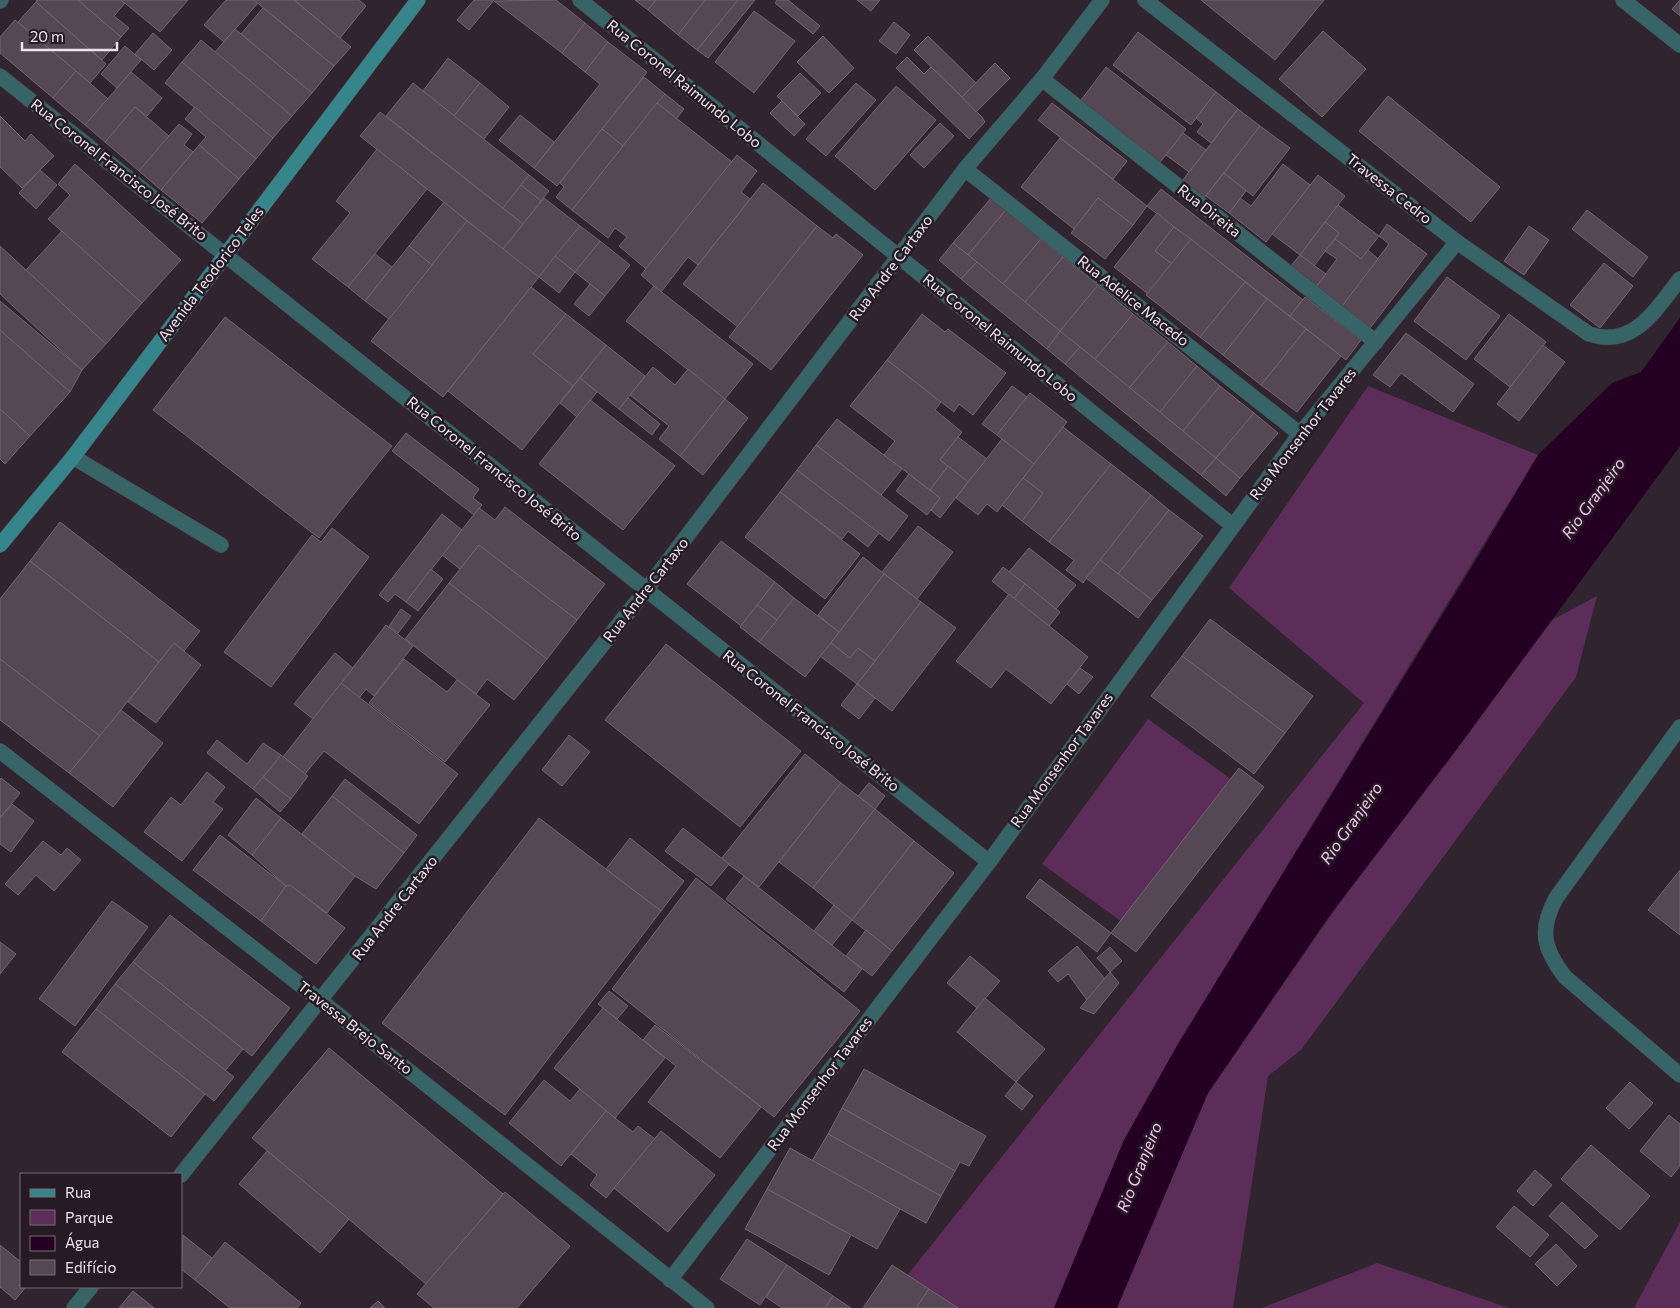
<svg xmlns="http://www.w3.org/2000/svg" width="1680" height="1308" font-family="Commissioner,sans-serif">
  <rect width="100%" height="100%" fill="#30242f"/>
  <g fill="#5b2d58">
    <polygon points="1368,386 1538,455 1178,1044 1124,1140 1054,1308 917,1308 894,1292 1364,703 1229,588"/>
    <polygon points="1597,596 1576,677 1301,1050 1268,1076 1233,1308 1113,1308 1208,1093 1340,902 1552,620"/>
    <polygon points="1148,719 1235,782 1129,927 1042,864"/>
    <polygon points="1680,1222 1680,1308 1634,1308"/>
    <polygon points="1377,1263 1509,1308 1262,1308"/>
  </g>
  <polygon fill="#240023" points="1680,318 1680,446 1454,753 1327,919 1208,1093 1117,1308 1054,1308 1124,1140 1178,1044 1484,547 1538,455 1612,383 1641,372"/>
  <g fill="#554854" stroke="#726470">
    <polygon points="37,0 78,0 121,37 102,60 36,2"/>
    <polygon points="78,0 121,0 125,3 114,16 129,28 121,37"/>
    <polygon points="121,0 188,0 160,32"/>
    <polygon points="226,0 254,0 258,3 224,42 204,25"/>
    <polygon points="254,0 294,0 351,47 334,66"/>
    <polygon points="294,0 359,0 366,6 340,38"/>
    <polygon points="474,0 494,0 469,30 457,20"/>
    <polygon points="556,0 585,23 562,53 494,1"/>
    <polygon points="635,0 656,0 648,10"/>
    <polygon points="656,0 705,0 678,35 648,10"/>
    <polygon points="705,0 738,0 697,50 678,35"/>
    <polygon points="738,0 755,0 708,58 697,50"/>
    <polygon points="777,0 788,0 820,26 813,34 775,3"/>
    <polygon points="857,0 880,0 871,11"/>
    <polygon points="1201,0 1324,0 1275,60"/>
    <polygon points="1680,0 1680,16 1672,9"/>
    <polygon points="36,2 106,64 90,83 18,22"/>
    <polygon points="263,8 334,66 312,93 241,34"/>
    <polygon points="754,11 795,41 754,93 715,62"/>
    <polygon points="15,20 76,71 53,98 0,53 0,37"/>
    <polygon points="894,22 910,35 896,54 879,41"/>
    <polygon points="585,23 608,42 585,72 562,53"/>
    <polygon points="235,29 312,93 292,116 215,52"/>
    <polygon points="1323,31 1366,69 1322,117 1279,79"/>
    <polygon points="1138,32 1216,92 1191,125 1113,65"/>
    <polygon points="153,33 172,50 154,70 135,54"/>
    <polygon points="823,36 854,68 829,93 797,62"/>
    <polygon points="928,36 976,83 962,97 914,50"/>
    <polygon points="201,40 292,116 273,138 182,62"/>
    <polygon points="608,42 647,72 557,186 534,168 600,84 585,72"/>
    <polygon points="125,46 141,60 117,88 101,74"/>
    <polygon points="907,57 924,74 931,67 982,117 985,122 969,139 896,68"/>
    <polygon points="448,58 480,83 454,116 423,91"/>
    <polygon points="182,62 273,138 256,159 165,83"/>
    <polygon points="995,63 1010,78 976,112 962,97"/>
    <polygon points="1106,67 1186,129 1158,165 1078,104"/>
    <polygon points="76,71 108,99 85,125 53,98"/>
    <polygon points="131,72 162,98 147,116 135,107 105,142 85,125"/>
    <polygon points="800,73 821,93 798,116 777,96"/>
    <polygon points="644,77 665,94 623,146 602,129"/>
    <polygon points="413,83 529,175 503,208 386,116"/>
    <polygon points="480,83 509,107 484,139 454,116"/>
    <polygon points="856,83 876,100 826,156 806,139"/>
    <polygon points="896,86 936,120 875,190 835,156"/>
    <polygon points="1216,92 1238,109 1211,143 1197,132 1203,124 1196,118"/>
    <polygon points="665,94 684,109 676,119 657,103"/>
    <polygon points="1388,96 1500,187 1471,222 1359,131"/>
    <polygon points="782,101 805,124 794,136 770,113"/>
    <polygon points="657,103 732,162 646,269 619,246 627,237 615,228 608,238 572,210"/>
    <polygon points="1052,103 1127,161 1113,179 1038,120"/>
    <polygon points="135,107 169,136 139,171 105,142"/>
    <polygon points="195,107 256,159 239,179 199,145 206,137 185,119"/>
    <polygon points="1238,109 1260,126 1204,198 1182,181"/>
    <polygon points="380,112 523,224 503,249 360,136"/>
    <polygon points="520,115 554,142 534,168 499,140"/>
    <polygon points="0,116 25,141 31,134 54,156 22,188 0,167"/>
    <polygon points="940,123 954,136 924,168 910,155"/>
    <polygon points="179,124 192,134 184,145 193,152 161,190 139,171"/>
    <polygon points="1260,126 1290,148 1253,196 1224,173"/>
    <polygon points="602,129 623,146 572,210 556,197 564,187 560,183"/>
    <polygon points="1183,133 1206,150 1189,172 1166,155"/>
    <polygon points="1060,138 1147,206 1133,225 1098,198 1074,229 1021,187"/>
    <polygon points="199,145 239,179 202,223 161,190"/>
    <polygon points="377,149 427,189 348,287 312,259 350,213 336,201"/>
    <polygon points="737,155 757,171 741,192 750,199 698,265 688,257 661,292 641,275"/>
    <polygon points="75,164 181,260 142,303 48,219 70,195 58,184"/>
    <polygon points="1283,164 1310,185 1266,242 1229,213 1240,198 1251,206"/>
    <polygon points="40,170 57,185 36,209 19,193"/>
    <polygon points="1224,173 1246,191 1229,213 1206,196"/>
    <polygon points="529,175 549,191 541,201 521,185"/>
    <polygon points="1318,175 1345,196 1300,255 1272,234"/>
    <polygon points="763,183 817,226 738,327 683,284"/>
    <polygon points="521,185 541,201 523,224 503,208"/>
    <polygon points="1161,189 1303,300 1290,316 1147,206"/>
    <polygon points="544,198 580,226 539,277 503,249"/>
    <polygon points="991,198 1006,210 968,255 953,243"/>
    <polygon points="1098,198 1133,225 1105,259 1071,233"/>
    <polygon points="444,202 467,221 432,265 409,246"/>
    <polygon points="1338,205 1379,236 1361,259 1335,239 1339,233 1325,222"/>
    <polygon points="1006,210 1041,239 1003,284 968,255"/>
    <polygon points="1587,210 1648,257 1633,277 1572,229"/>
    <polygon points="1157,213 1174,227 1155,251 1172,264 1148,294 1114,267"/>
    <polygon points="467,221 539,277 443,397 371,341"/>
    <polygon points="1325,222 1339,233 1314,266 1300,255"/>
    <polygon points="1387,224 1427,254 1370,328 1342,306 1389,244 1379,236"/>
    <polygon points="580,226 600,241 575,272 555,256"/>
    <polygon points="817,226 833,238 836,234 863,255 771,370 729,337"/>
    <polygon points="1529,226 1549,240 1524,275 1504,261"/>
    <polygon points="1174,227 1191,239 1172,264 1155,251"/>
    <polygon points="62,231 142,303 106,344 26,270"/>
    <polygon points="1041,239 1063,257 1025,302 1003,284"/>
    <polygon points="1191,239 1245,282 1200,337 1146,295"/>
    <polygon points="1335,239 1361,259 1368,250 1378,259 1342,306 1316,287 1337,259 1325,251"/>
    <polygon points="600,241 630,265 605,296 575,272"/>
    <polygon points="953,243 977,262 961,279 939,260"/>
    <polygon points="0,246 106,344 82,370 0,294"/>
    <polygon points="409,246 432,265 389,319 365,301"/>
    <polygon points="375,254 392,267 365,301 348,287"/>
    <polygon points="1300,255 1326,274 1316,287 1290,267"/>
    <polygon points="555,256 575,272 559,293 539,277"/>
    <polygon points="1063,257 1098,285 1060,331 1025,302"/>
    <polygon points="977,262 1060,331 1047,349 961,279"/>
    <polygon points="1604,263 1633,286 1600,328 1570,305"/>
    <polygon points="1447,277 1500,316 1466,360 1414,321"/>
    <polygon points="1245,282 1267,299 1223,355 1200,337"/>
    <polygon points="590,284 605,296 589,316 574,304"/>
    <polygon points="1098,285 1133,314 1095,359 1060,331"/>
    <polygon points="654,286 753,364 725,399 626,321"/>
    <polygon points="531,287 566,314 533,354 573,386 522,450 448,391"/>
    <polygon points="1305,297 1361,340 1346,360 1290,316"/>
    <polygon points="1267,299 1306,329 1261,385 1223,355"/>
    <polygon points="0,301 82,370 70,392 0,330"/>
    <polygon points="566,314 606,345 573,386 533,354"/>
    <polygon points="922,314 945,332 948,329 1006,373 973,415 959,404 954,412 887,360"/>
    <polygon points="1133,314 1168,342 1129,388 1095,359"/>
    <polygon points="1509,314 1546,342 1510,387 1474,359"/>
    <polygon points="225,317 392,446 319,538 153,410"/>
    <polygon points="1306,329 1341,356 1297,412 1261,385"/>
    <polygon points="0,330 70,392 30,436 0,409"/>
    <polygon points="1060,331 1080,347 1065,364 1047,349"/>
    <polygon points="1406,333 1474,384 1453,412 1401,373 1390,387 1373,375"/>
    <polygon points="1168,342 1197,366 1160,412 1129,388"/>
    <polygon points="606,345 645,376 619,409 580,378"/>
    <polygon points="1543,345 1565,362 1519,421 1497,404"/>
    <polygon points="1080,347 1216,458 1201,475 1065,364"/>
    <polygon points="887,360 941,402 935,410 962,432 940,460 948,466 930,490 884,455 895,441 850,406"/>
    <polygon points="1197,366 1220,386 1183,431 1160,412"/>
    <polygon points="653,367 675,385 688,369 725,399 680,456 659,439 669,426 630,395"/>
    <polygon points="580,378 597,392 577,417 560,403"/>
    <polygon points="1012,386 1027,397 997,435 982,424"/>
    <polygon points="1220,386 1254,413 1216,458 1183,431"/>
    <polygon points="1030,393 1067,422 1034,464 997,435"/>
    <polygon points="628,398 660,424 652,435 619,409"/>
    <polygon points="725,399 748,418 703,475 680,456"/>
    <polygon points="590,400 675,466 623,530 539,464"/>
    <polygon points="0,409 30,436 5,464 0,459"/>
    <polygon points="1254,413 1278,433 1240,478 1216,458"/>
    <polygon points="837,419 902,469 881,495 816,445"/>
    <polygon points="1063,427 1111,464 1049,542 1022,521 1043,493 1023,478"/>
    <polygon points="406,433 479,489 473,498 482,505 474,515 392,451"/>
    <polygon points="958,437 987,459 968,482 940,460"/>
    <polygon points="1002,439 1034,464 997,512 987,504 978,515 956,498"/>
    <polygon points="816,445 908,516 889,541 797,470"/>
    <polygon points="1216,458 1240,478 1226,496 1201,475"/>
    <polygon points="1111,464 1151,495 1083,583 1066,570 1074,560 1049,542"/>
    <polygon points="948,466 968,482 940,518 931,510 940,498 930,490"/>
    <polygon points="797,470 879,533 868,547 848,531 842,539 780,492"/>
    <polygon points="909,474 940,498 927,515 896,491"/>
    <polygon points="1023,478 1043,493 1022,521 1002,505"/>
    <polygon points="780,492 860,554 825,599 745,537"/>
    <polygon points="1151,495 1169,510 1118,574 1100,560"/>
    <polygon points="505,507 605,584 577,620 479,545 460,569 442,555 479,508 495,520"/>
    <polygon points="1169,510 1203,536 1152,600 1118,574"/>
    <polygon points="442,514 462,530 406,602 395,594 388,602 379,595"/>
    <polygon points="60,522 200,631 184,651 174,643 159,662 30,561"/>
    <polygon points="918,526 953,552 917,599 882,572"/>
    <polygon points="332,528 369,557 271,687 224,652 312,535 321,542"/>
    <polygon points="721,541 775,582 741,626 687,584"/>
    <polygon points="479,545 577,620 547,659 449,583"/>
    <polygon points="1029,548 1076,585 1056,609 1009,572"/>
    <polygon points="863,557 884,574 839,632 818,615"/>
    <polygon points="1100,560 1152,600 1138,618 1086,578"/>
    <polygon points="30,561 159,662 100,736 0,659 0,599"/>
    <polygon points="1003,567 1025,584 1014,599 992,581"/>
    <polygon points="431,569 443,579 418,611 406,602"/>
    <polygon points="884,574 921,602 875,661 858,648 850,658 831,643"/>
    <polygon points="775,582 794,598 777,620 757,605"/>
    <polygon points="449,583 547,659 514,700 487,679 476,694 405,639"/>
    <polygon points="1025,584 1060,612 1049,626 1014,599"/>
    <polygon points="1009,594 1088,657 1051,704 1006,669 991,688 956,661"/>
    <polygon points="794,598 839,632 805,677 759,642"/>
    <polygon points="921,602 956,628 892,711 857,684"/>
    <polygon points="757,605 777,620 759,642 740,627"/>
    <polygon points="401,609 411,616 398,633 389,626"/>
    <polygon points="1210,619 1313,696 1285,733 1182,656"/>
    <polygon points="386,625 413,646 374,696 366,689 359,698 341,683"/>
    <polygon points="174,643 201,665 156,723 128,702"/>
    <polygon points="831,643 850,658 858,648 875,661 857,684 820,656"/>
    <polygon points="666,644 801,751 740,827 605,720"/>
    <polygon points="335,653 353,668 313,719 294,704"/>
    <polygon points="1182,656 1285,733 1254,774 1151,696"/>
    <polygon points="0,659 100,736 69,773 0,720"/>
    <polygon points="404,659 447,692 457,680 490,705 445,762 369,703"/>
    <polygon points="1080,668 1093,677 1079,694 1067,684"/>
    <polygon points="341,683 458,774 419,824 324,751 305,774 283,757"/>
    <polygon points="857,684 875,698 859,719 841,705"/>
    <polygon points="121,710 163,743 113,807 69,773"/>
    <polygon points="569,735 590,752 562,786 542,770"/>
    <polygon points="217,740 247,764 263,743 281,755 253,789 207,753"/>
    <polygon points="805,754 841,783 759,887 721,859"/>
    <polygon points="281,755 308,776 291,799 263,777"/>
    <polygon points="1239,768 1264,787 1136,952 1111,933"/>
    <polygon points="207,772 225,787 213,802 223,809 182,861 144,832 171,797 181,805"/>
    <polygon points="263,777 291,799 280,812 253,789"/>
    <polygon points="1,778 20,793 0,818 0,780"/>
    <polygon points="345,779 417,835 404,853 332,796"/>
    <polygon points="841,783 875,809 813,888 779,862"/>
    <polygon points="869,783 885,796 875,809 858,796"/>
    <polygon points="332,796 404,853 376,889 355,876 302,834"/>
    <polygon points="256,798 281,818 252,855 228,835"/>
    <polygon points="12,804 34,821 11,852 0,844 0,818"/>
    <polygon points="875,809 914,841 852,920 813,888"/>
    <polygon points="281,818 355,876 327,913 290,885 286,886 252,855"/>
    <polygon points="539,818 661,911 505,1115 382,1023"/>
    <polygon points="683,828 729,864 711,886 665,851"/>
    <polygon points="220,835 286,886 261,921 193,870"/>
    <polygon points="630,838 684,881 661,911 606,869"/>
    <polygon points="43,841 61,855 67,848 81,860 54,891 36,875 18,895 5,884"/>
    <polygon points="914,841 954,873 892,951 852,920"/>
    <polygon points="1680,870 1680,935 1648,910"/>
    <polygon points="744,876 862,969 844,992 726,899"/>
    <polygon points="696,878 860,1011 774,1117 612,989"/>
    <polygon points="1040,879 1111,933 1097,952 1026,897"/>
    <polygon points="290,885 345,928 316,964 261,921 286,886"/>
    <polygon points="112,901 148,927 75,1026 39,999"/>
    <polygon points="834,905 852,920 832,945 814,931"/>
    <polygon points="170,915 290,1008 252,1056 133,962"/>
    <polygon points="866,930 892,951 872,976 846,956"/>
    <polygon points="0,942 16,954 0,974"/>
    <polygon points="1077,946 1105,979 1087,1000 1068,974 1058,982 1048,971"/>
    <polygon points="1110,947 1122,961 1110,972 1097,958"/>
    <polygon points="970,956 1000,981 977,1008 947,983"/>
    <polygon points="133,962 243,1049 225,1071 115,984"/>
    <polygon points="1110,972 1119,983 1094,1014 1080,1008"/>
    <polygon points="115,984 234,1077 214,1101 96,1009"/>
    <polygon points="609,991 628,1006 617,1019 598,1004"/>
    <polygon points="985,998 1045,1049 1016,1082 957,1032"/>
    <polygon points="603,1008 665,1058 615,1118 554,1068"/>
    <polygon points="96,1009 205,1094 171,1137 62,1052"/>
    <polygon points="655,1025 761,1107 720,1158 648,1102 676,1066 643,1040"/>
    <polygon points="329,1048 503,1194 426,1284 252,1138"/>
    <polygon points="864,1069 986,1136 969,1166 960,1162 955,1171 842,1108"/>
    <polygon points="544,1080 570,1101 580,1089 606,1111 561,1166 509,1123"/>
    <polygon points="1016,1082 1033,1096 1022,1110 1005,1096"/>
    <polygon points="1630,1082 1653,1103 1629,1129 1606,1108"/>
    <polygon points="842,1108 955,1171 941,1196 828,1134"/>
    <polygon points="606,1111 633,1132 638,1126 655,1139 606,1198 590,1185 597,1175 571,1154"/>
    <polygon points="1669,1115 1680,1124 1680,1166 1671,1177 1640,1151"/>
    <polygon points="661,1131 715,1175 668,1232 614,1188"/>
    <polygon points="828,1134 941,1196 926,1223 812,1161"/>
    <polygon points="1591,1145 1650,1196 1620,1230 1561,1179"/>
    <polygon points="790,1148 900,1209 877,1249 767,1189"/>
    <polygon points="267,1151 349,1219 320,1253 239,1184"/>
    <polygon points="1535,1170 1552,1185 1533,1206 1517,1191"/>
    <polygon points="767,1189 851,1235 829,1275 745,1229"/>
    <polygon points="505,1192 570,1246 517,1308 434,1308 417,1294"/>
    <polygon points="1562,1202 1598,1236 1585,1249 1549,1216"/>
    <polygon points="1514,1206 1549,1235 1530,1257 1496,1227"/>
    <polygon points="183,1235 212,1258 195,1280 181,1269"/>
    <polygon points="747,1239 787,1265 760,1305 720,1279"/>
    <polygon points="225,1242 301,1303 297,1308 230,1308 195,1280"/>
    <polygon points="1556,1244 1577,1266 1557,1286 1535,1264"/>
    <polygon points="0,1245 21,1262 21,1287 26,1287 15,1300 0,1287"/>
    <polygon points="787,1265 833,1296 825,1308 782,1308 766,1297"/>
    <polygon points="892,1265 929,1289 916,1308 863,1308"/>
    <polygon points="929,1289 958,1308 916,1308"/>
    <polygon points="133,1291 154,1308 119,1308"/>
    <polygon points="833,1296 851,1308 825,1308"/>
    <polygon points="378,1301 385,1308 370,1308"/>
  </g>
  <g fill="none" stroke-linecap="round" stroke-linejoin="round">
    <defs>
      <g id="lane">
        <polyline points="1042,79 1376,342"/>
        <polyline points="73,457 221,545"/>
      </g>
      <g id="street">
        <polyline points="580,0 1232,525"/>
        <path d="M1145 0 1457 242 1589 334C1634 349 1655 310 1680 279"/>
        <polyline points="1623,0 1680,45"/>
        <polyline points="0,1 1,0"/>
        <polyline points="0,76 989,862"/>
        <polyline points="965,169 1300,434"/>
        <path d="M1680 727 1556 898C1539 930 1543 948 1565 977L1680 1075"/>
        <polyline points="0,751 321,1001 707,1308"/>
        <polyline points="181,1175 646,590 965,169 1042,79 1102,0"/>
        <polyline points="670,1280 989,862 1300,434 1457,242"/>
        <polyline points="74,1308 91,1287"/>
      </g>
      <polyline id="secondary" points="0,545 73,457 418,0"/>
    </defs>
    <use href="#lane" stroke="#4a3f49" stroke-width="16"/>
    <use href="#street" stroke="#4a3f49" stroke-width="16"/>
    <use href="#secondary" stroke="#4a3f49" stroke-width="16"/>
    <use href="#lane" stroke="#366467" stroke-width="15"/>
    <use href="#street" stroke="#366467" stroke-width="15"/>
    <use href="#secondary" stroke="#36858a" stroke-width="15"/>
  </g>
  <g text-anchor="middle" stroke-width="5" stroke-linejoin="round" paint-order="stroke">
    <g font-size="15" fill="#ede5ec" stroke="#261b25">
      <text transform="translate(684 84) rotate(39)" y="5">Rua Coronel Raimundo Lobo</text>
      <text transform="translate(119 170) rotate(38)" y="5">Rua Coronel Francisco José Brito</text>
      <text transform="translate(1389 189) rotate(38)" y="5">Travessa Cedro</text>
      <text transform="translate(1209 211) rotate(38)" y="5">Rua Direita</text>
      <text transform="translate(891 268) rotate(-53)" y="5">Rua Andre Cartaxo</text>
      <text transform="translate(211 274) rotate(-53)" y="5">Avenida Teodorico Teles</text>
      <text transform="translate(1133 301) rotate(38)" y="5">Rua Adelice Macedo</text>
      <text transform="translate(1000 338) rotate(39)" y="5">Rua Coronel Raimundo Lobo</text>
      <text transform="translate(1303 434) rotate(-52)" y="5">Rua Monsenhor Tavares</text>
      <text transform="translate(494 469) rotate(39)" y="5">Rua Coronel Francisco José Brito</text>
      <text transform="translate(646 590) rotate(-52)" y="5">Rua Andre Cartaxo</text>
      <text transform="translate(811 721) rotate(38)" y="5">Rua Coronel Francisco José Brito</text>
      <text transform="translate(1062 760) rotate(-54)" y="5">Rua Monsenhor Tavares</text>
      <text transform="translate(395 908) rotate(-52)" y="5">Rua Andre Cartaxo</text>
      <text transform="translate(355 1028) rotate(38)" y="5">Travessa Brejo Santo</text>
      <text transform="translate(820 1084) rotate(-53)" y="5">Rua Monsenhor Tavares</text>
    </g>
    <g font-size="16" font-style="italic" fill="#f9c5f4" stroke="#261b25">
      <text transform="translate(1593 498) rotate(-54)" y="6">Rio Granjeiro</text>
      <text transform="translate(1351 823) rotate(-55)" y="6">Rio Granjeiro</text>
      <text transform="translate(1139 1167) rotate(-68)" y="6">Rio Granjeiro</text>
    </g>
  </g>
  <rect x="20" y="1173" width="162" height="115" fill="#261b25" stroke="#766c75"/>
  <rect x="30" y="1189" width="25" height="8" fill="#36858a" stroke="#766c75"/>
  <text x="65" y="1198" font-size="15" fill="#ede5ec">Rua</text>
  <rect x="30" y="1210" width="25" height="15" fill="#5b2d58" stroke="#766c75"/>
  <text x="65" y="1223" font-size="15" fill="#ede5ec">Parque</text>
  <rect x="30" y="1236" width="25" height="15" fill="#240023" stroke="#766c75"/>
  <text x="65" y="1248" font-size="15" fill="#ede5ec">Água</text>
  <rect x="30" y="1260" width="25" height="15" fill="#554854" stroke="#766c75"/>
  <text x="65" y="1273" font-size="15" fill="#ede5ec">Edifício</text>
  <path d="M22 42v8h95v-8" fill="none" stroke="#ede5ec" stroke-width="2.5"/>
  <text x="30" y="42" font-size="15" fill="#ede5ec" stroke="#261b25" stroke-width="4" paint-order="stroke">20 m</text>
</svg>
